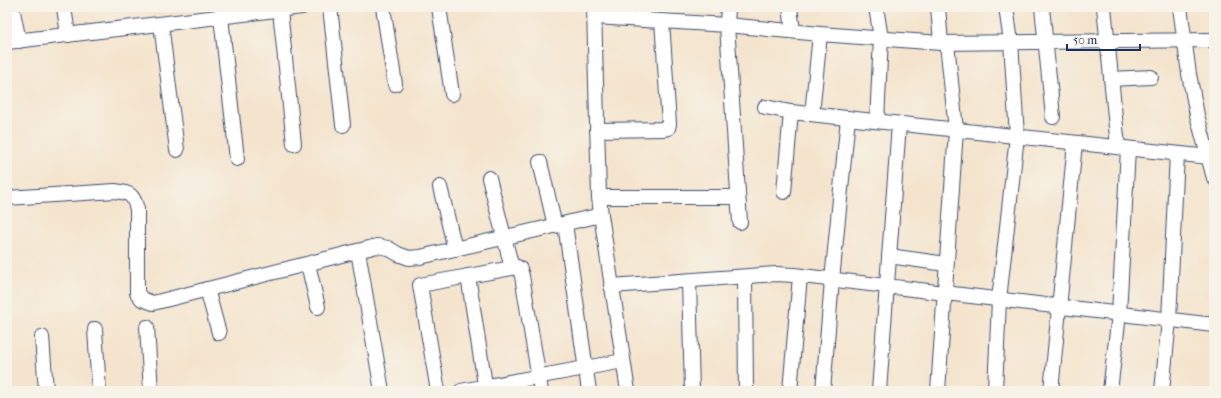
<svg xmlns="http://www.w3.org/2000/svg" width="1221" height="398" font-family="'IM FELL French Canon',serif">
  <rect width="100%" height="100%" fill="#f7f3e8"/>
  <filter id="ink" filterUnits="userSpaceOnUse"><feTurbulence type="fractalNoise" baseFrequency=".025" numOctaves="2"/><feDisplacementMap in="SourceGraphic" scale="8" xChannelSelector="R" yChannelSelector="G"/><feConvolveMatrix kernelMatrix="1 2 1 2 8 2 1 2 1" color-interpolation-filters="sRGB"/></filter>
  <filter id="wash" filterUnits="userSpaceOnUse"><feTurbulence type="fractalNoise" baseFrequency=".012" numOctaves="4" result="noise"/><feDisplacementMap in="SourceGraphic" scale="16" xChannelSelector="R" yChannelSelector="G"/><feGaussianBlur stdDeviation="0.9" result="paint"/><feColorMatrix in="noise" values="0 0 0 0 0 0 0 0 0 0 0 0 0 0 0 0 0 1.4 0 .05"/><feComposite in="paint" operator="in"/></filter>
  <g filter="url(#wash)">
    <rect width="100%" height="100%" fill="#f4e4cd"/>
  </g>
  <g filter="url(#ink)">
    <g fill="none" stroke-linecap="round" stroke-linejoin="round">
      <defs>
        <g id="minor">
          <polyline points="12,7 19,41"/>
          <polyline points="64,7 68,35"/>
          <polyline points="330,7 343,125"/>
          <polyline points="383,7 395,84"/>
          <polyline points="439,7 452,94"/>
          <polyline points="594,7 599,197 601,215 628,391"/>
          <polyline points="728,7 727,25 740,222"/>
          <polyline points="790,7 793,31"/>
          <polyline points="876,7 881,38 877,121"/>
          <polyline points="938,7 941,43"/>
          <polyline points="1042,7 1053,117"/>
          <polyline points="1104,7 1118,147"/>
          <polyline points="1180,7 1189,74 1197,115 1214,178"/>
          <polyline points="280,10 294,144"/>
          <polyline points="221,17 237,159"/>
          <polyline points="595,17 727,25 820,34 941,43 1214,40"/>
          <polyline points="643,20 643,7"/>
          <polyline points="161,24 177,150"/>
          <polyline points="7,42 302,7"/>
          <polyline points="1111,79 1151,77"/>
          <polyline points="765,107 791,112 1209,157"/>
          <polyline points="812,114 820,34"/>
          <polyline points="597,130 664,129 668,128 669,124 662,21"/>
          <polyline points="540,162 555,226"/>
          <polyline points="489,178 512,268"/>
          <polyline points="440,187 455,249"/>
          <polyline points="784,192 791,112"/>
          <polyline points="599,197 738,197"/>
          <path d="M7 198 115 191C130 193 133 194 137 209V293L142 299 153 303 377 246 388 248 398 254 409 258 420 257 601 215"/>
          <polyline points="565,224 589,391"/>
          <polyline points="358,251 382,391"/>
          <polyline points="889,256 946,264"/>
          <polyline points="308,264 318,307"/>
          <polyline points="468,276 486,391"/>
          <polyline points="745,277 746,391"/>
          <polyline points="689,281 692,391"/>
          <polyline points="611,286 776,274 794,275 1214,325"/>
          <polyline points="207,289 219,333"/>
          <polyline points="147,327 151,391"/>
          <polyline points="95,329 99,391"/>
          <polyline points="42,337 46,391"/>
          <polyline points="438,391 420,285 517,267 520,269 522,276 541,391"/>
          <polyline points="461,391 623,361"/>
          <polyline points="790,391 800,276"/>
          <polyline points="823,391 832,280 848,118"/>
          <polyline points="879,391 899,124"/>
          <polyline points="938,391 956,130 947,43"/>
          <polyline points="995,391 999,300 1017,136 1011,42 1006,7"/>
          <polyline points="1051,391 1075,143"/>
          <polyline points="1110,391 1119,314 1128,149"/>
          <polyline points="1162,391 1169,320 1177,154"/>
        </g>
      </defs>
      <use href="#minor" stroke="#3c4a6f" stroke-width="16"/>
      <use href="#minor" stroke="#fff" stroke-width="14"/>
    </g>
  </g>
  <rect width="1221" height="398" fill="none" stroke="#f7f3e8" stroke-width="24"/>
  <path d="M1067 44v6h73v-6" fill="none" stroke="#1b2f5e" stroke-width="2"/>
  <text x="1073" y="44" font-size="12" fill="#1b2f5e" stroke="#f7f3e8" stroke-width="3" paint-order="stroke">50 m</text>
</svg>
